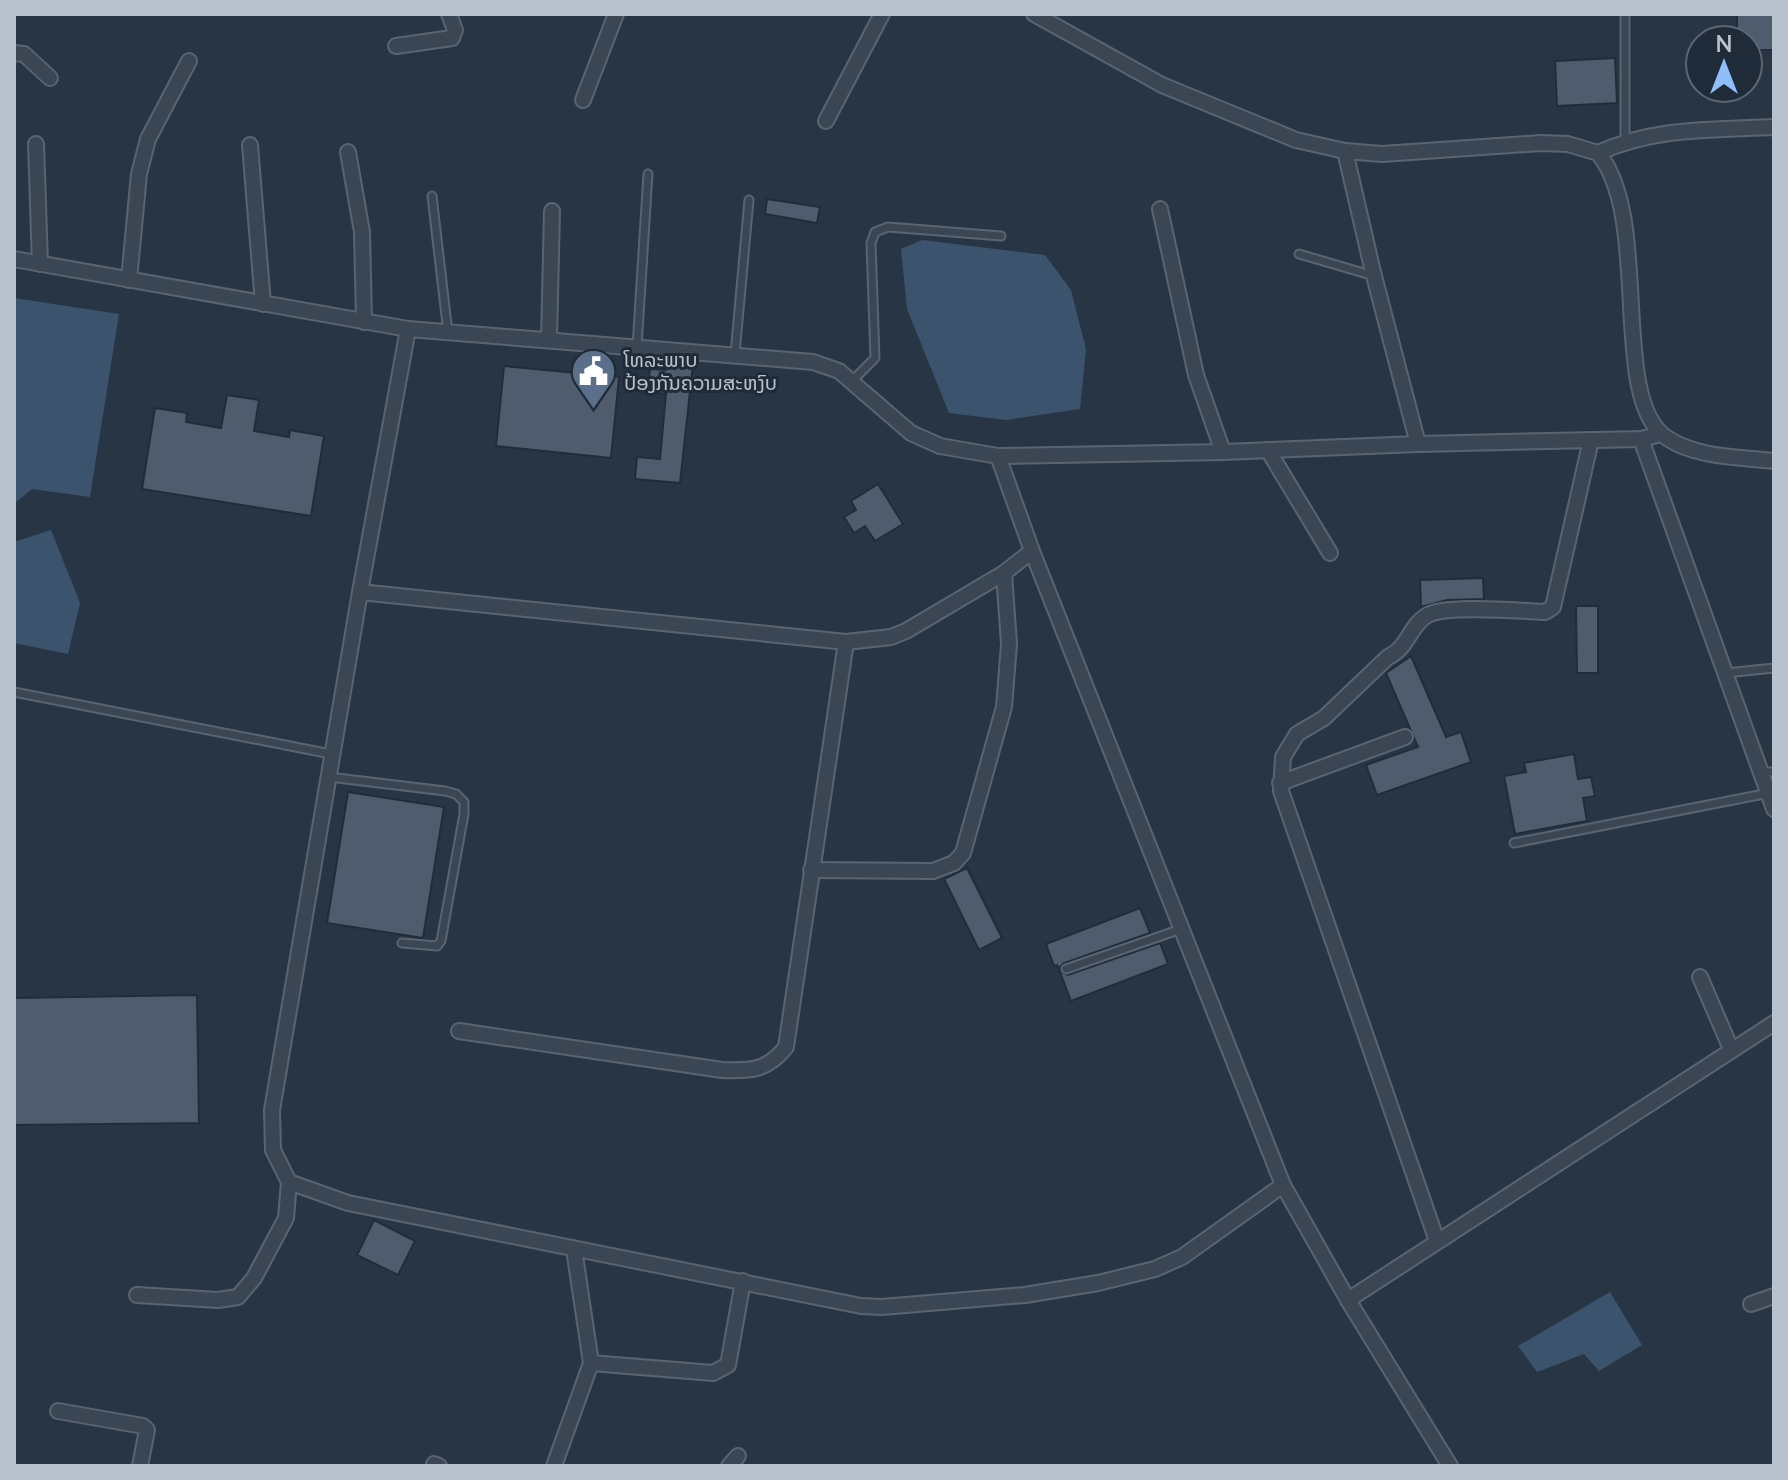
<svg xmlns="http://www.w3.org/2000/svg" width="1788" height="1480" font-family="Lato,'Noto Sans Lao',sans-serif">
  <rect width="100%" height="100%" fill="#273544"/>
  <g fill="#3c536d">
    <polygon points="922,240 1045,255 1071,290 1086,349 1080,409 1006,420 949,413 907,309 901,249"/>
    <polygon points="14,298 119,314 90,497 32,489 14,504"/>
    <polygon points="51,530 80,603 68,654 14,643 14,542"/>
    <polygon points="1610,1292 1642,1345 1599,1371 1584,1354 1537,1372 1518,1346"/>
  </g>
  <g fill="#4e5c6d" stroke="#222d3b" stroke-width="2">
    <polygon points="1737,14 1774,14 1774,50 1748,50 1748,40 1737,40"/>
    <polygon points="1615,58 1617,103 1557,106 1555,61"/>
    <polygon points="767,199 820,207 817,223 765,214"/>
    <polygon points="667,362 693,364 680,483 635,479 637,457 660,459 666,394 648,392 650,369 666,370"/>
    <polygon points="504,366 619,377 611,458 496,446"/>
    <polygon points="227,395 259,400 254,431 289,437 290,430 324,436 311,516 142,489 155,408 187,413 186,422 221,428"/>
    <polygon points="878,484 903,524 875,541 865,526 854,533 844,517 856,510 851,501"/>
    <polygon points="1483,578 1484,599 1447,600 1421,607 1420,580"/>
    <polygon points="1576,606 1598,606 1598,673 1577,673"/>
    <polygon points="1411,656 1446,737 1461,732 1471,762 1377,795 1366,765 1418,747 1386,673"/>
    <polygon points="1574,754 1578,779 1591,777 1595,796 1583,798 1587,821 1515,834 1504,776 1526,772 1524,763"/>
    <polygon points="348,792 444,807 423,938 327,923"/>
    <polygon points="967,868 1002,938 979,950 944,879"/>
    <polygon points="1140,908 1150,933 1064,963 1060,967 1060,972 1057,965 1054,966 1046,944"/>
    <polygon points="1160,943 1168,964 1071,1001 1060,972 1068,975"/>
    <polygon points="197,995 199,1123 14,1125 14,998"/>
    <polygon points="374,1220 415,1241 398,1275 357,1255"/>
  </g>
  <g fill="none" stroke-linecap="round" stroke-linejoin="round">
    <defs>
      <g id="lane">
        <polyline points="1625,141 1625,14"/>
        <polyline points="432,196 448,333"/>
        <polyline points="1299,254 1374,276"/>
        <polyline points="637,347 648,174"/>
        <polyline points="735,354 749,200"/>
        <polyline points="852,381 875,358 871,243 875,232 888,227 1001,236"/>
        <polyline points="1726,673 1774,668"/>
        <polyline points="14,692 331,754"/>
        <polyline points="1762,772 1774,772"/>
        <polyline points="329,777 445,791 456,794 464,802 464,814 441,941 437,946 402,943"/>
        <polyline points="1514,843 1769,793"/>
        <polyline points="1066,969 1181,929"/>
      </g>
      <g id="street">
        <path d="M1034 14 1162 85 1296 140 1345 151 1382 154 1541 143 1568 144 1598 153C1653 219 1608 400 1667 438 1697 458 1740 457 1774 461"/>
        <polyline points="396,46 452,38 455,30 449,14"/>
        <polyline points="14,53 24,54 50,78"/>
        <polyline points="583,100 616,14"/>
        <polyline points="826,121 882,14"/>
        <polyline points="36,144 40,264"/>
        <polyline points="250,145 263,304"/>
        <polyline points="1345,151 1373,272 1418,444"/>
        <polyline points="348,152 362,232 364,322"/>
        <path d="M1598 153C1654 127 1713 130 1774 127"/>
        <polyline points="1160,209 1196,375 1223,452"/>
        <polyline points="14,259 408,329 813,362 839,371 911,433 940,446 998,456 1223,452 1418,444 1641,439 1661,434"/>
        <polyline points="129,280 139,174 148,139 189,61"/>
        <polyline points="408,329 360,592 272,1110 273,1150 289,1182 348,1203 861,1306 882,1307 1025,1295 1098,1283 1155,1269 1182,1257 1283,1185"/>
        <polyline points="549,340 552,211"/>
        <polyline points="1641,439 1774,809"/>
        <polyline points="1268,450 1330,553"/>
        <polyline points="998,456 1032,551 1283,1185 1348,1300 1450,1466"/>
        <polyline points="360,592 846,642 891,637 906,631 1004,573 1032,551"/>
        <polyline points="1280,783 1405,737"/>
        <polyline points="811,870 933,871 954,863 963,853 1004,707 1009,644 1004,573"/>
        <polyline points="1700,977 1731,1049"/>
        <path d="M459 1031 722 1070C751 1071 767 1071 786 1047L846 642"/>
        <path d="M1437 1241 1281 791 1283 757 1297 734 1324 718 1388 657C1408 648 1409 627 1426 616 1443 604 1521 611 1545 612L1553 607 1591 440"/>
        <polyline points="137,1295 218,1300 238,1297 254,1278 286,1218 289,1182"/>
        <polyline points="1348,1300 1774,1023"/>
        <polyline points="1751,1304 1774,1296"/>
        <polyline points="591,1363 713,1373 728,1365 743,1281"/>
        <polyline points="58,1411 143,1426 147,1430 140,1466"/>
        <polyline points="434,1464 439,1466"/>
        <polyline points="554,1466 591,1363 574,1249"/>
        <polyline points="729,1466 738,1456"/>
      </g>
    </defs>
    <use href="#lane" stroke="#5a6471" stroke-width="11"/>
    <use href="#street" stroke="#5a6471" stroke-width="18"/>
    <use href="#lane" stroke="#3b4654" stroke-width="7"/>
    <use href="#street" stroke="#3b4654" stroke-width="14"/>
  </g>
  <defs>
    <symbol id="civic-pin" viewBox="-11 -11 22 30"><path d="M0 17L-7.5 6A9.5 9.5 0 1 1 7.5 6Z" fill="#5c6f8a" stroke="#202b39"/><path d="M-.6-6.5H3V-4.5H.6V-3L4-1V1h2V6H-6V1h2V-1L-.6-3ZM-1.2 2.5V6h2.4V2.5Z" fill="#fff"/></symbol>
  </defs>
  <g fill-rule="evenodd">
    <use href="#civic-pin" x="568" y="346" width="51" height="69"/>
  </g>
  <g text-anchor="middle" stroke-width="6" stroke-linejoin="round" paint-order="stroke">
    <g font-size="20" fill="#b9c1cd" stroke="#202b39" text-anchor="start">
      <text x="624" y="367">ໂທລະພາບ<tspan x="624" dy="23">ປ້ອງກັນຄວາມສະຫງົບ</tspan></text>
    </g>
  </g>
  <rect width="1788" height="1480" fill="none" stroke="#b9c1cd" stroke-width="32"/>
  <g transform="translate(1724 64)"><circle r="38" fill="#202b39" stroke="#5d6774" stroke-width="2"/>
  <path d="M0-6L14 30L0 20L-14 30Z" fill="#90befb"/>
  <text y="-12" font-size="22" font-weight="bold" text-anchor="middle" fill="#b9c1cd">N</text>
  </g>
</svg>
